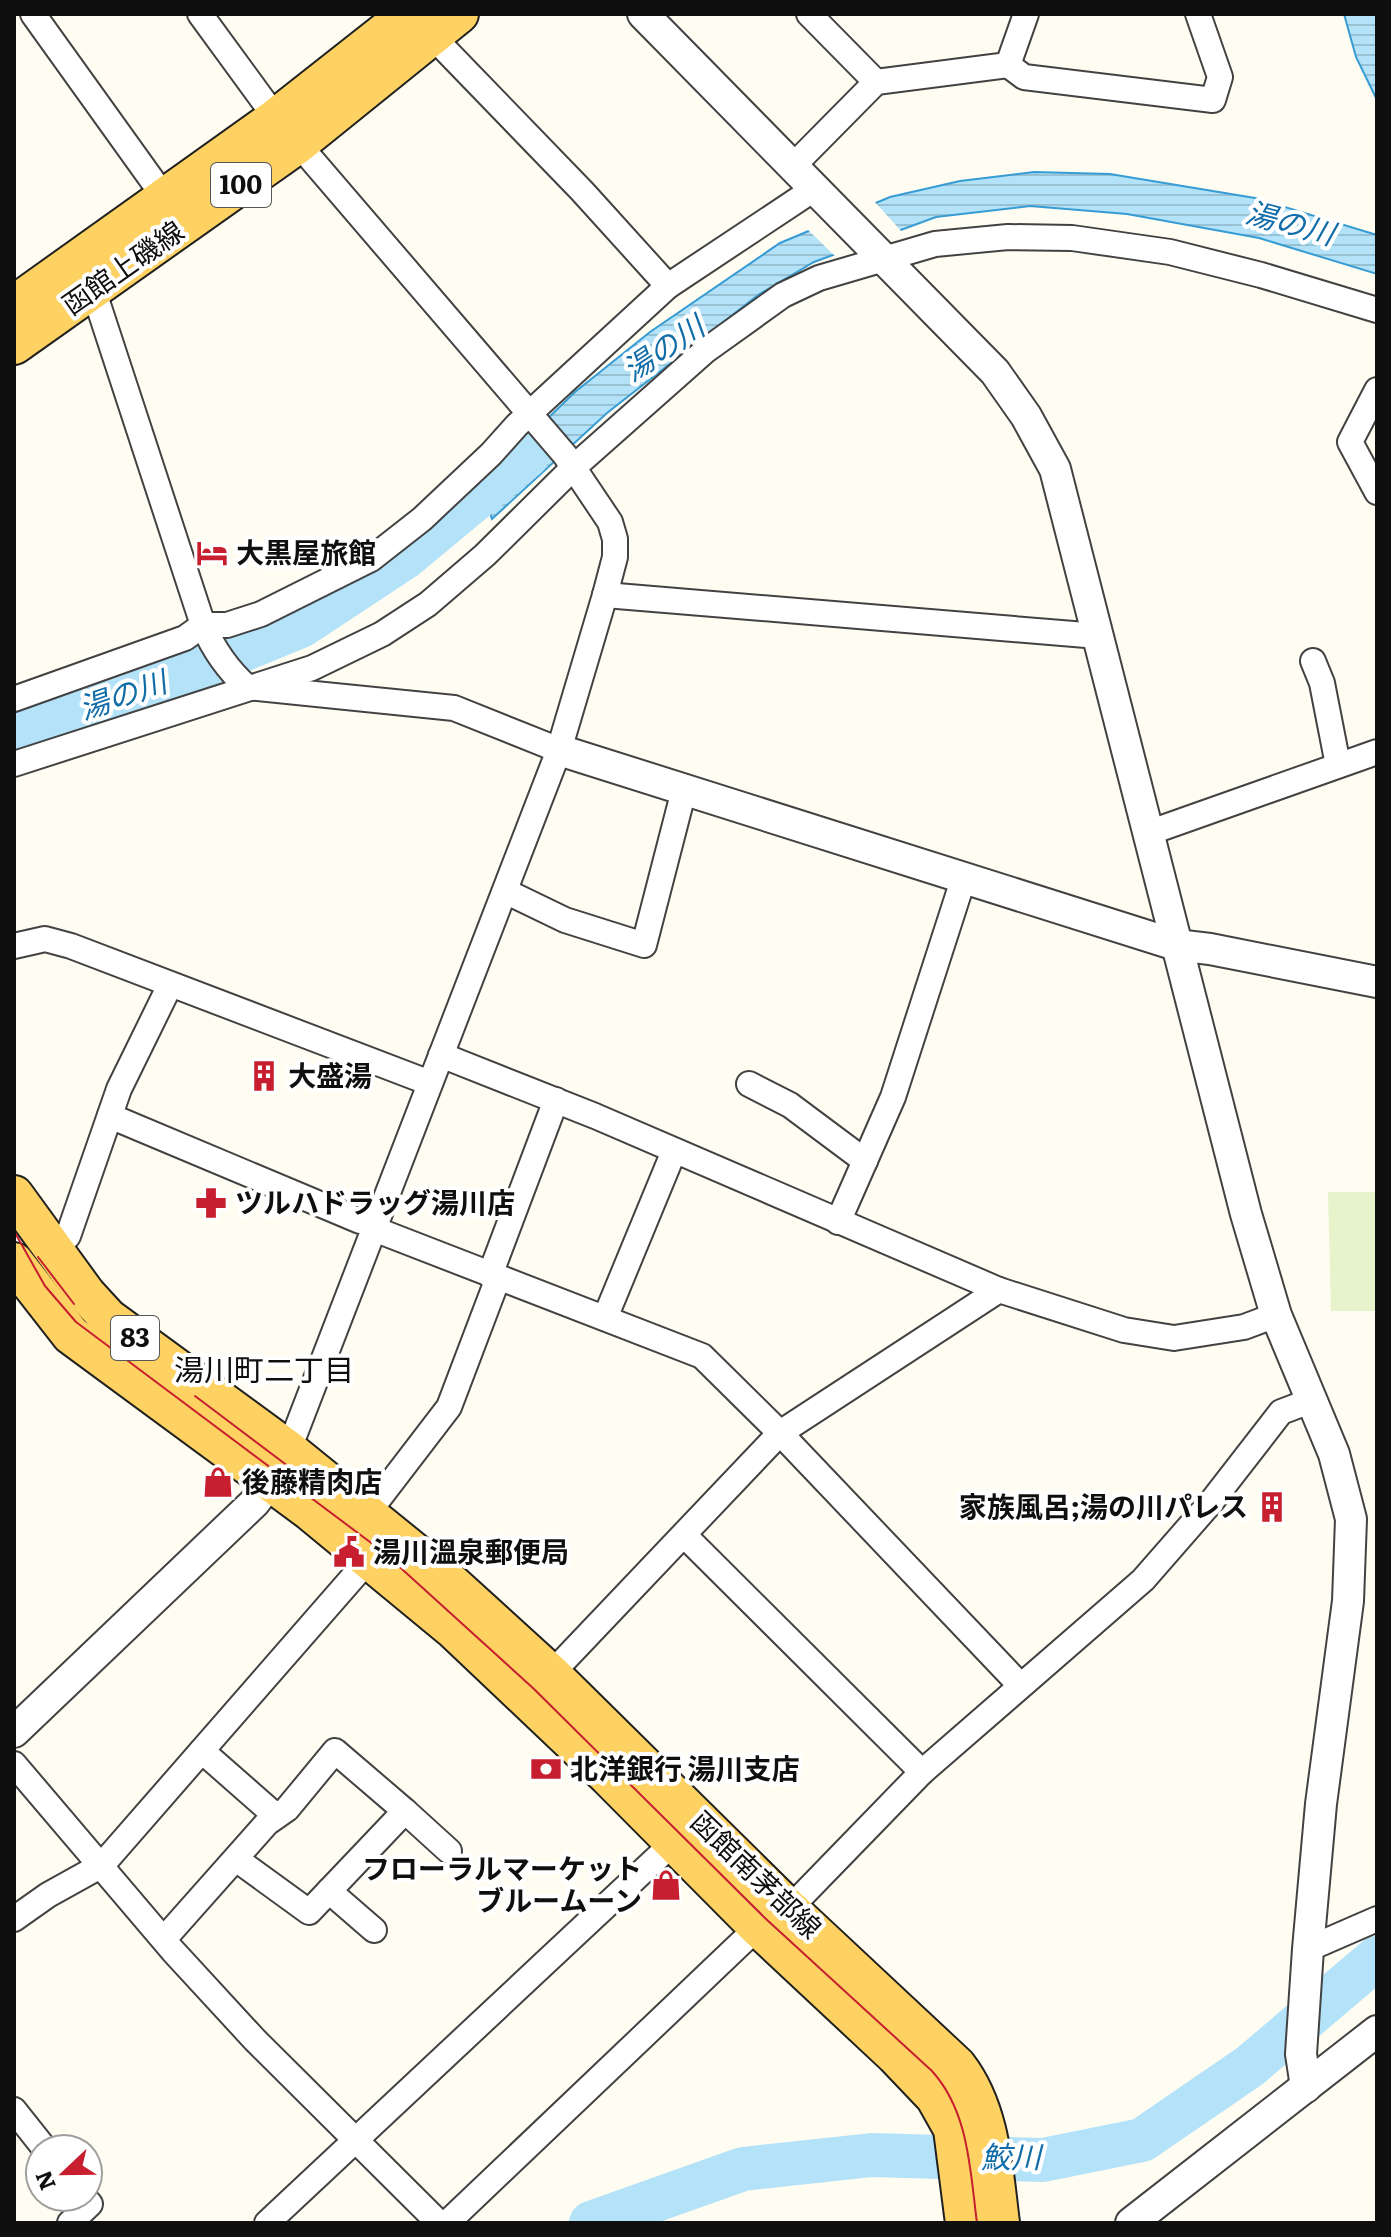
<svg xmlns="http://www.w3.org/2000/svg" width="1391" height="2237" font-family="Literata,'Noto Sans JP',serif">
  <defs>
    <pattern id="water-rules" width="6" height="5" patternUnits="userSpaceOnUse" patternTransform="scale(2)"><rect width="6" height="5" fill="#b3e2f9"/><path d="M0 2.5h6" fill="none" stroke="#99c1d4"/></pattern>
  </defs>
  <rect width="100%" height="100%" fill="#fffcf1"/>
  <polygon fill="#e7f3cb" points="1328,1192 1377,1192 1377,1311 1331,1311"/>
  <g fill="url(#water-rules)" stroke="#379cd4" stroke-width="2">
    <polygon points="1344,14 1377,14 1377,100 1356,57"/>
    <polygon points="1034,172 1110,174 1255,198 1377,235 1377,274 1259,238 1127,214 1030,206 936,217 814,262 758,295 607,413 492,519 479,485 575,392 650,332 780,243 890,197 960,181"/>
  </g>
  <polygon fill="#fffcf1" points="873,200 903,233 837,258 806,228"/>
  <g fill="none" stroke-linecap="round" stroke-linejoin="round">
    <g stroke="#b3e2f9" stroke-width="44">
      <polyline points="14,733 143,691 301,626 404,558 527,456"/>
      <polyline points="591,2223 743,2169 872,2155 1043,2160 1142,2140 1250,2066 1377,1958"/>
    </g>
    <defs>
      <g id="minor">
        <polyline points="33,14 165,198"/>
        <polyline points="200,14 276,118 565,455 610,522 615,539 615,557 605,595 559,750 294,1436 281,1460"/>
        <polyline points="809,14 876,82"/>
        <polyline points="433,37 582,191 668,286"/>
        <polyline points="1008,65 1024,77 1213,100 1220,77 1198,14"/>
        <polyline points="793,166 876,82 1008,65 1026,14"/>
        <path d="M88 281 93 289 203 625C213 648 229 671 247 687L454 708 559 750"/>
        <polyline points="1377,390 1350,442 1377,492"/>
        <polyline points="605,595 1098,636"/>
        <polyline points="1313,661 1322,683 1338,765"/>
        <polyline points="14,699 185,638 203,625 227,625 261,614 371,559 422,519 491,454 517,425 668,286 814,189"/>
        <polyline points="14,764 312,668 382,634 428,604 485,555 574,467 705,351 783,295 819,278 935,244 1008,237 1072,238 1170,252 1261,275 1377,310"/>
        <polyline points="1148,833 1377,752"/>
        <polyline points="505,891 565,920 644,945 684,790"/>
        <polyline points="14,946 45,939 71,946 430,1083"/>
        <polyline points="441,1055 595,1116 999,1290 1124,1330 1174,1338 1244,1327 1276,1315"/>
        <polyline points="749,1084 790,1105 865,1161"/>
        <polyline points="110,1116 360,1221"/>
        <polyline points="838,1222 893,1097 963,880"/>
        <polyline points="374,1229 702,1356 780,1433 1020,1685"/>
        <polyline points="54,1251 68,1236 119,1089 170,985"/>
        <polyline points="490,1275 556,1100"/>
        <polyline points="605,1318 674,1151"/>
        <polyline points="377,1501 449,1407 498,1278"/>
        <polyline points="684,1535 922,1772"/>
        <polyline points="551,1674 780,1433 999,1290"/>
        <polyline points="202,1751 276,1816"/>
        <polyline points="14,1764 173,1951 255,2040 439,2223"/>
        <polyline points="405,1811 449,1851"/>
        <polyline points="329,1891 374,1930"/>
        <polyline points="789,1909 922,1772 1143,1580 1212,1501 1281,1412 1310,1401"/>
        <polyline points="14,1919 48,1895 102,1865 369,1559"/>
        <polyline points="164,1939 267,1823 287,1809 335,1751 405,1811 309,1912 236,1859"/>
        <polyline points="1308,1949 1377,1919"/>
        <polyline points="14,2110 45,2149"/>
        <polyline points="70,2223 90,2204 84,2197"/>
        <polyline points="267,2223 673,1843"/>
        <polyline points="447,2223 758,1927"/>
      </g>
      <g id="tertiary">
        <polyline points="643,14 995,372 1026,416 1055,469 1246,1214 1276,1315 1334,1454 1351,1519 1348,1601 1321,1804 1308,1949 1301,2054 1306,2087"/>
        <polyline points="559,750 1176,945 1210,949 1377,982"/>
        <polyline points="14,1732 254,1503 271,1481"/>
        <polyline points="1131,2223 1377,2031"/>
      </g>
      <g id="primary">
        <polyline points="14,305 276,118 408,14"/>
        <polyline points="14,345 298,144 459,14"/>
        <path d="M14 1195 86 1294 108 1318 287 1449 440 1573 551 1674 789 1909 957 2066C991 2110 993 2169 1000 2223"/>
        <polyline points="14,1262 71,1335 310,1511 453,1629 608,1776 758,1927 895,2055 935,2097 953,2129 965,2223"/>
      </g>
    </defs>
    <use href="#minor" stroke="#424242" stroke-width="28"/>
    <use href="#tertiary" stroke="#424242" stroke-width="34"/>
    <use href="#primary" stroke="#202020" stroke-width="42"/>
    <use href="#minor" stroke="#fff" stroke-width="24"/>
    <use href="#tertiary" stroke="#fff" stroke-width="30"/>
    <use href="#primary" stroke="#fed262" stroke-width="38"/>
    <g stroke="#c71f2f" stroke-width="2">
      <path d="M14 1231 45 1286 76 1322 382 1551 534 1689 766 1919 932 2071C969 2112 970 2170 977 2223"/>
      <polyline points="38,1257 74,1304"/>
      <polyline points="195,1396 329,1497"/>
    </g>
  </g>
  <defs>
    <symbol id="hotel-bare" viewBox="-9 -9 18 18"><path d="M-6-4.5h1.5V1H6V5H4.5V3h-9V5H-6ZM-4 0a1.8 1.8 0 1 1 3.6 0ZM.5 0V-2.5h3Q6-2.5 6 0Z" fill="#c71f2f" stroke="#fff" stroke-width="2.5" paint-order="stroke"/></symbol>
    <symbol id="building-bare" viewBox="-9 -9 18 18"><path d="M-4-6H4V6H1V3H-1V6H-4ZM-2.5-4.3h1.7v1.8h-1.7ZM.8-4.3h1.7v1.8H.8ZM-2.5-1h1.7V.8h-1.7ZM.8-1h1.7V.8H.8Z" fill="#c71f2f" stroke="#fff" stroke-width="2.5" paint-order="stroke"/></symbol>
    <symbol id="pharmacy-bare" viewBox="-9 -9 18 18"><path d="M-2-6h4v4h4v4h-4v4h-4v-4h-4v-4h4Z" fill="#c71f2f" stroke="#fff" stroke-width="2.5" paint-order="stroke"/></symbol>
    <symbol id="shop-bare" viewBox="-9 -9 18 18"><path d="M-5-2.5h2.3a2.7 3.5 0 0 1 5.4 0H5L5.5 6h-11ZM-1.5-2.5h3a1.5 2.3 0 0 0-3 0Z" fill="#c71f2f" stroke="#fff" stroke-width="2.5" paint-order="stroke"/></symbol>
    <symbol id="civic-bare" viewBox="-9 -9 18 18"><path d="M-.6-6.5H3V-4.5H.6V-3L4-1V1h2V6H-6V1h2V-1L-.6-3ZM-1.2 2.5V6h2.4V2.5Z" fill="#c71f2f" stroke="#fff" stroke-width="2.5" paint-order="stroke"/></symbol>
    <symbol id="bank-bare" viewBox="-9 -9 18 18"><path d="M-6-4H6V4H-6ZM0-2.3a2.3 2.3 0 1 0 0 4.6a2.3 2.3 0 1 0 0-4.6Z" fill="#c71f2f" stroke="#fff" stroke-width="2.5" paint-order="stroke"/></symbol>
  </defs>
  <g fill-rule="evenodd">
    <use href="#hotel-bare" x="190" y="531" width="44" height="44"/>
    <use href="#building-bare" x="242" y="1054" width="44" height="44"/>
    <use href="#pharmacy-bare" x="189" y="1181" width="44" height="44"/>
    <use href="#shop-bare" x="196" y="1460" width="44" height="44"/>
    <use href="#building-bare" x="1250" y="1485" width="44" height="44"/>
    <use href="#civic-bare" x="327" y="1530" width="44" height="44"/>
    <use href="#bank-bare" x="524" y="1747" width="44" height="44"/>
    <use href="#shop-bare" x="644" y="1863" width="44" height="44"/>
  </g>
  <g text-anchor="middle" stroke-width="8" stroke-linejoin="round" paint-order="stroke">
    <g fill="#fff" stroke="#575757" stroke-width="2">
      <rect x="211" y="163" width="60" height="44" rx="6"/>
      <rect x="111" y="1316" width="48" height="44" rx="6"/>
    </g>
    <g font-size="26" font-weight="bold" fill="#0f0f0f">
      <text x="241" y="194">100</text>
      <text x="135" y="1347">83</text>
    </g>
    <g font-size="28" fill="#0f0f0f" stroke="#fff">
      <text transform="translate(123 268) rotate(-35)" y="10">函館上磯線</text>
      <text transform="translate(756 1875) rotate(44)" y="10">函館南茅部線</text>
    </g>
    <g font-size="28" font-weight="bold" fill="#0f0f0f" stroke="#fff" text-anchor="start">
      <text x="236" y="563">大黒屋旅館</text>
      <text x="288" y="1086">大盛湯</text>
      <text x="235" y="1213">ツルハドラッグ湯川店</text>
      <text x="242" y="1492">後藤精肉店</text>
      <text x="1248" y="1517" text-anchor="end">家族風呂;湯の川パレス</text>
      <text x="373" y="1562">湯川溫泉郵便局</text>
      <text x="570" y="1779">北洋銀行 湯川支店</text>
      <text x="642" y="1879" text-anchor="end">フローラルマーケット<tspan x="642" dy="32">ブルームーン</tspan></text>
    </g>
    <g font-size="30" font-style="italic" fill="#116da8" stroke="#fff">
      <text transform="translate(1290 224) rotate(15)" y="10">湯の川</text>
      <text transform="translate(664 349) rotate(-34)" y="10">湯の川</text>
      <text transform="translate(123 696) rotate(-19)" y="10">湯の川</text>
      <text x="1011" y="2168">鮫川</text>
    </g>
    <g font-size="30" fill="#0f0f0f" stroke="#fff">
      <text x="264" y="1381">湯川町二丁目</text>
    </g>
  </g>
  <rect width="1391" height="2237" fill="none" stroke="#0f0f0f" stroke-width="32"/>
  <g transform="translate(64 2173) rotate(248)"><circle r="38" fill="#ffffff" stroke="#9f9f9f" stroke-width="2"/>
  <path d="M0-6L14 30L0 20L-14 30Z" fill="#c71f2f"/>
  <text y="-12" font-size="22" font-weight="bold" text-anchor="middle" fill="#0f0f0f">N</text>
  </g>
</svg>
